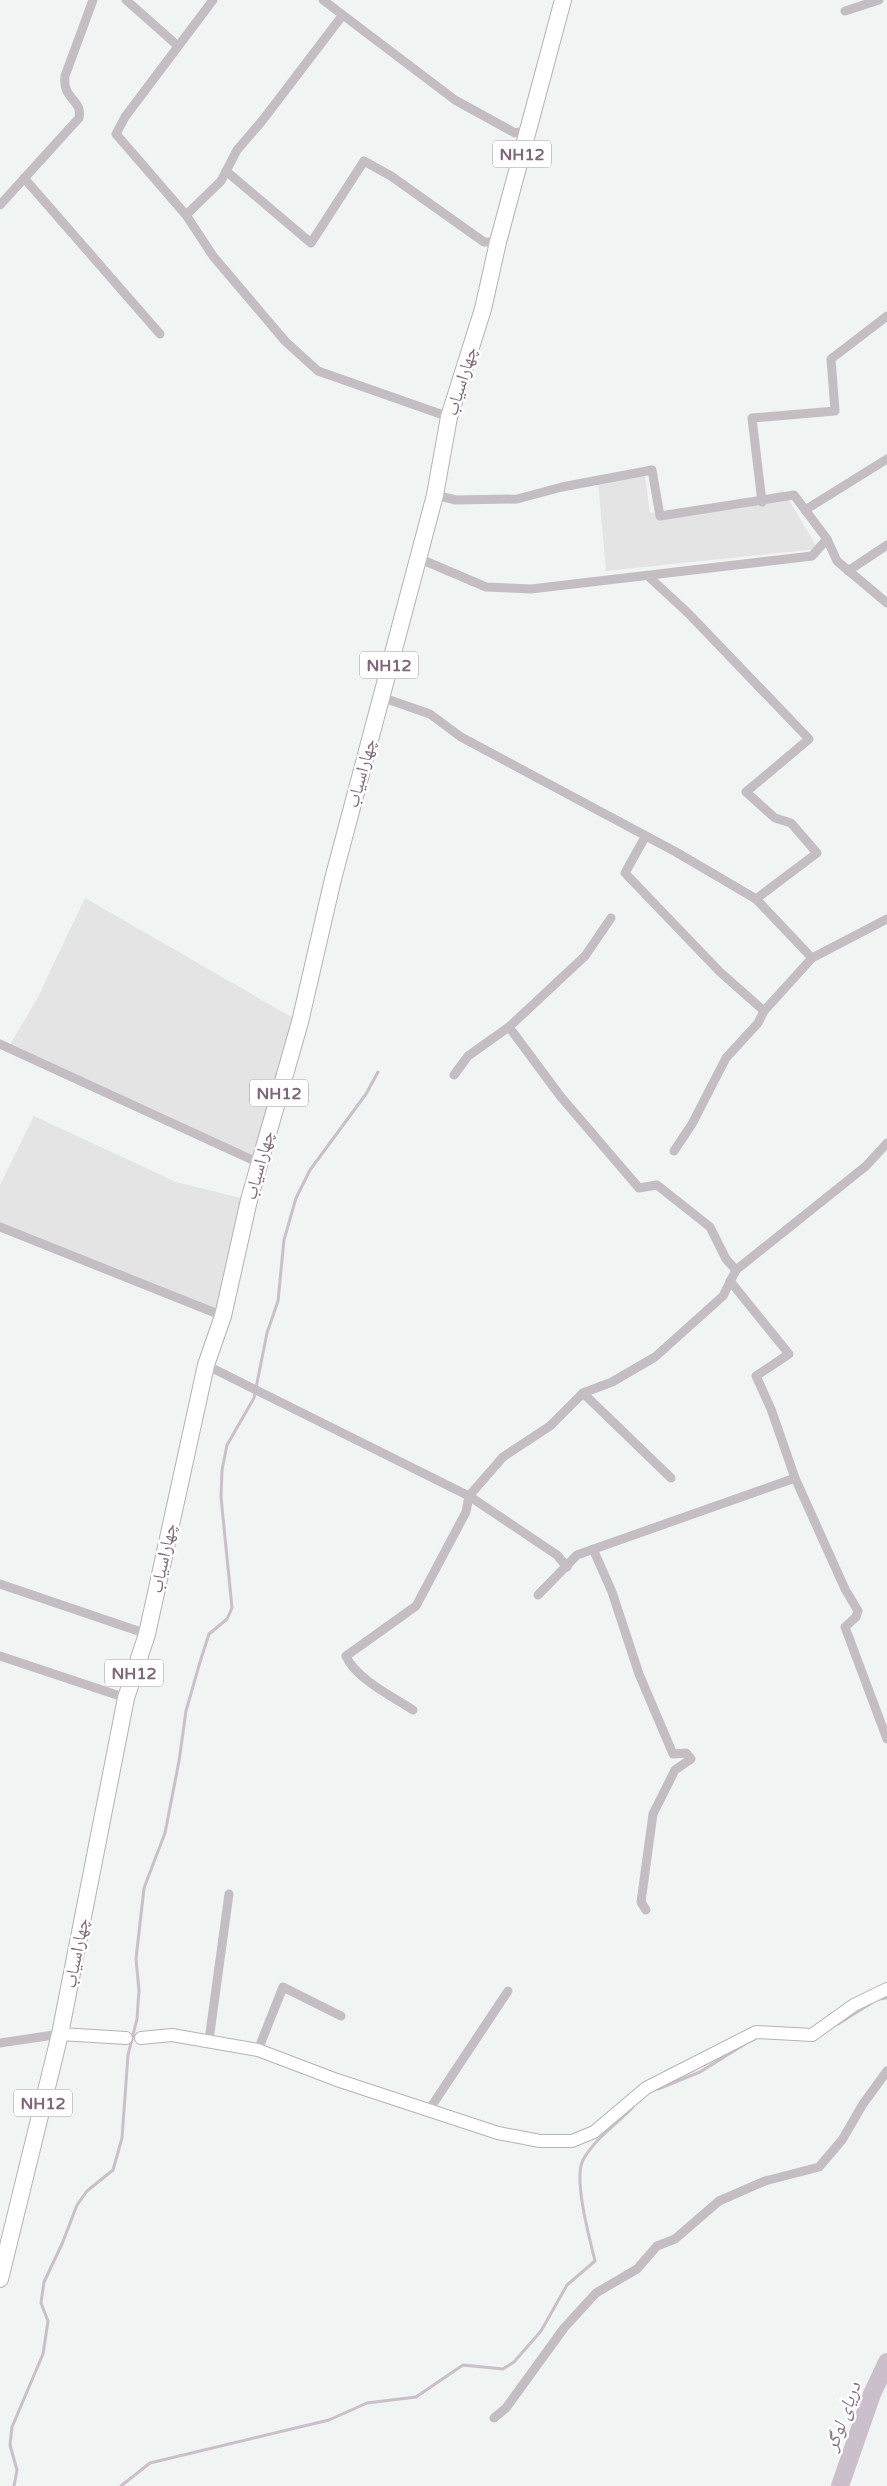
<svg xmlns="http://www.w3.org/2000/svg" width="887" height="2486" font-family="'Varela Round','Noto Naskh Arabic',sans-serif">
  <rect width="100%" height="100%" fill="#f0f4f3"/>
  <g fill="#e4e4e5">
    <polygon points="645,476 650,513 748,503 783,490 818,549 606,571 598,482"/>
    <polygon points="85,898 300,1022 259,1163 8,1048 37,999"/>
    <polygon points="34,1116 176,1182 249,1200 223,1316 0,1227 0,1185"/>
  </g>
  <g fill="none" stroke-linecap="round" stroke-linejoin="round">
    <g stroke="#cbbfcb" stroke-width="3">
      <polyline points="879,1999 887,1998"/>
      <polyline points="838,2024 873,2002"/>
      <polyline points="658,2089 700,2072 745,2044"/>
      <polyline points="14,2486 17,2470 10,2445 12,2427 43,2354 48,2321 41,2303 44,2282 62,2244 77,2205 87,2191 113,2170 122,2138 128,2055 137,2019 139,1990 136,1959 144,1888 165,1833 179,1761 186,1711 200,1662 209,1634 227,1619 232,1608 221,1497 222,1470 227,1445 254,1398 267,1333 278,1301 284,1240 296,1198 310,1170 366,1094 378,1072"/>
      <path d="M121 2486 150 2463 329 2420 367 2403 416 2397 463 2365 503 2369 514 2362 541 2331 567 2285 595 2261C590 2240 573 2179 583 2160 595 2138 617 2124 633 2107"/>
    </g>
    <polyline stroke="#cbbfcb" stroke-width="18" points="840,2486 872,2394 887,2362"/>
    <defs>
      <g id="secondary">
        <polyline points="60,2034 126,2038"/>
        <polyline points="141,2038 172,2035 258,2050 337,2080 498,2133 540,2141 572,2141 594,2132 646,2088 756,2032 812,2035 854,2005 887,1989"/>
      </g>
      <polyline id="highway" points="0,2279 60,2034 126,1698 147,1634 206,1365 223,1316 249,1200 300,1022 333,879 435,495 449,417 483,309 498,242 563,0"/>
    </defs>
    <use href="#secondary" stroke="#b8b0b7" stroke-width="14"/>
    <use href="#highway" stroke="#b6b0b6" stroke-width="18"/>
    <g stroke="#c4bdc3" stroke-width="9">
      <polyline points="126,0 178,46"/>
      <polyline points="213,0 125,117 116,134 186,215 213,256 285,341 318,371 449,417"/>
      <polyline points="323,0 455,100 515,133 529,130"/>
      <polyline points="845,11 879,0"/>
      <polyline points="226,171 311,243 364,161 391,176 484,242 498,242"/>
      <polyline points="24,178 160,334"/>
      <path d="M0 205 79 118C83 99 62 100 65 76L93 0"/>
      <polyline points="186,215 221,181 237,150 262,121 342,16"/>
      <polyline points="435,495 456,500 517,499 562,487 652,470 660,516 794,495 827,539 837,561 887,603"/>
      <polyline points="762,502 752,418 835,411 831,359 887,316"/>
      <polyline points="805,510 887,459"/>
      <polyline points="418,558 486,587 531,589 812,556 827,539"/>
      <polyline points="848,571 887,545"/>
      <polyline points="648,576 688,613 809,739 746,792 775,818 791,823 817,853 756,899"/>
      <polyline points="381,697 430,714 461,737 676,852 756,899 812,958"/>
      <polyline points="645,837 625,873 720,972 764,1011"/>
      <polyline points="509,1027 561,1097 639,1188 657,1185 710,1227 726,1259 736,1270"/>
      <polyline points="0,1044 259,1163"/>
      <polyline points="454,1075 468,1056 509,1027 585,956 611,918"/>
      <polyline points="674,1151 692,1124 726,1058 758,1023 764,1011 812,958 887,919"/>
      <polyline points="0,1227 223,1316"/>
      <polyline points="730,1281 789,1354 756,1376 771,1409 795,1478 845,1589 858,1611 856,1617 845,1627 887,1739"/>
      <polyline points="206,1365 469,1496 557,1555 567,1567"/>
      <polyline points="583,1393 671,1478"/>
      <polyline points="593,1549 612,1592 639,1674 673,1754 686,1753 691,1759 675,1770 653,1814 641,1902 646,1910"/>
      <polyline points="0,1584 147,1634"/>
      <polyline points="538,1595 577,1555 795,1478"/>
      <polyline points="0,1656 126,1698"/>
      <path d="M413 1710C393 1697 355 1678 346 1656L416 1606 466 1512 469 1496 503 1457 550 1426 583 1393 612 1382 655 1357 723 1296 736 1270 866 1166 887 1143"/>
      <polyline points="209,2040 229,1894"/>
      <polyline points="0,2043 60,2034"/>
      <polyline points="258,2050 283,1987 341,2016"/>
      <polyline points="429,2110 508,1991"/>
      <polyline points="494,2418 506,2408 564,2328 596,2293 637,2269 657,2246 675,2239 719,2201 765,2181 819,2167 842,2140 863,2104 887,2071"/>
    </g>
    <use href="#secondary" stroke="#fff" stroke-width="12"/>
    <use href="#highway" stroke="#fff" stroke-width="16"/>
  </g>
  <g text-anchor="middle" stroke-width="5" stroke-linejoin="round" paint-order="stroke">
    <g fill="#fff" stroke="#a594a3" stroke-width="1">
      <rect x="493" y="140.5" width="58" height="27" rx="4"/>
      <rect x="360" y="651.5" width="58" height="27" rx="4"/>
      <rect x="250" y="1079.5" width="58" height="27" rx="4"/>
      <rect x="105" y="1659.5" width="58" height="27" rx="4"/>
      <rect x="14" y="2089.5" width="58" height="27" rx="4"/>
    </g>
    <g font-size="16" font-weight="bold" fill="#7e667b">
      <text x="522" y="160">NH12</text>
      <text x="389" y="671">NH12</text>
      <text x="279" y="1099">NH12</text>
      <text x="134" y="1679">NH12</text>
      <text x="43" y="2109">NH12</text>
    </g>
    <g font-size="18" fill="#7e667b" stroke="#fff">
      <text transform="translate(461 381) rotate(-73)" y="6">چهاراسیاب</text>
      <text transform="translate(361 773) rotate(-75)" y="6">چهاراسیاب</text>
      <text transform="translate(259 1165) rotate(-75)" y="6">چهاراسیاب</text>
      <text transform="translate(163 1558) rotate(-78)" y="6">چهاراسیاب</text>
      <text transform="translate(76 1953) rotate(-79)" y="6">چهاراسیاب</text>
    </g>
    <g font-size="19" font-style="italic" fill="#886c89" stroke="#fff">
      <text transform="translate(842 2416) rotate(-70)" y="7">دریای لوگر</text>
    </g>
  </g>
</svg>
